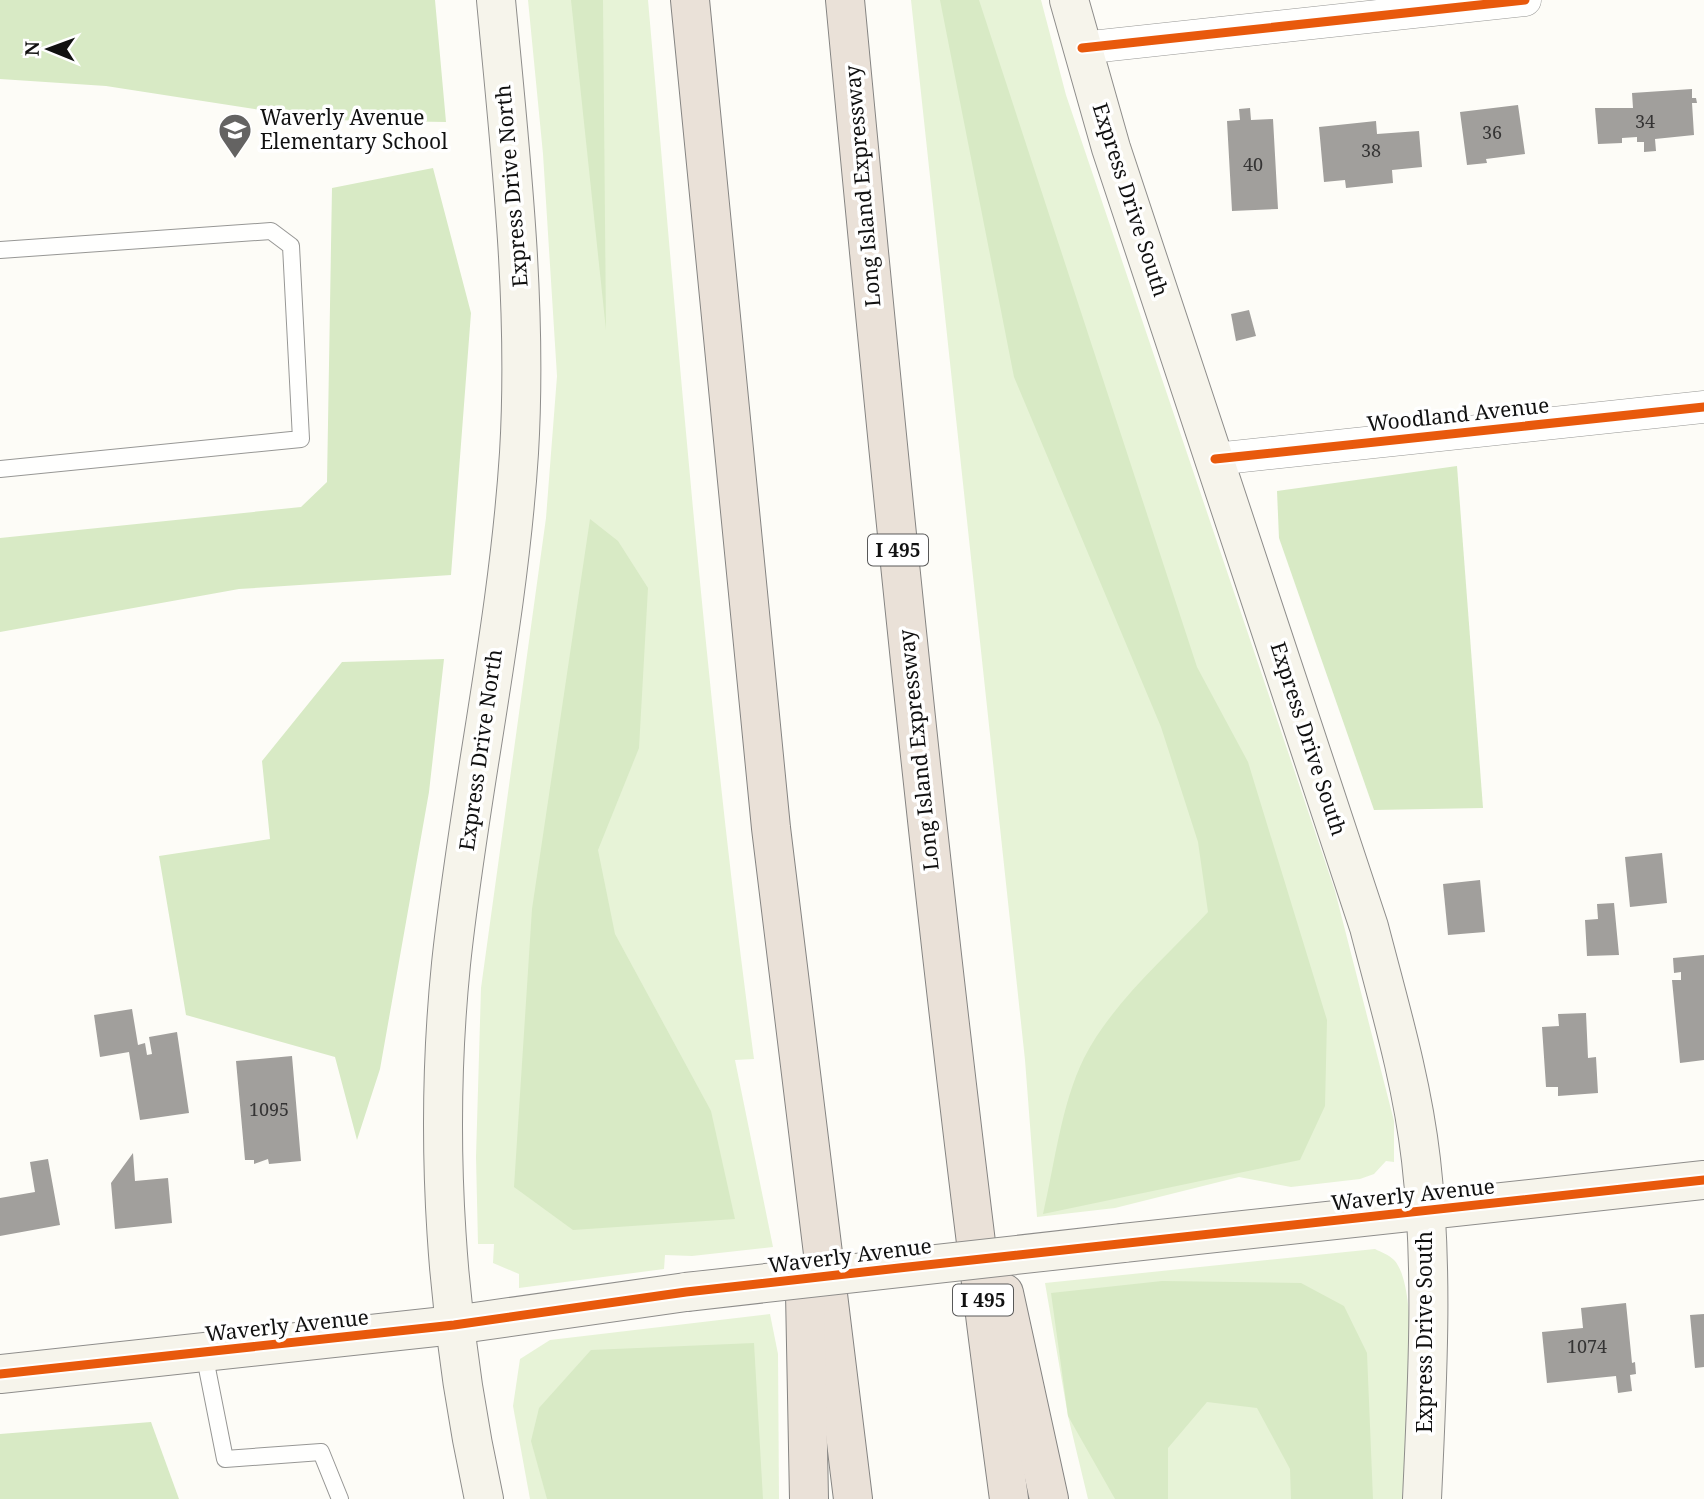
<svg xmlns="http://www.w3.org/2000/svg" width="1704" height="1499" font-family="'Noto Serif',serif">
  <rect width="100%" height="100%" fill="#fdfcf7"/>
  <g fill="#e7f3d7">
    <path d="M528 0H648C679 353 707 707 754 1059L735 1060 773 1247 692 1256 665 1255 664 1269 519 1288V1274L493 1263 494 1244H478L476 1157 481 988 546 518 557 376 543 154Z"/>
    <polygon points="911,0 1041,0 1066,95 1335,891 1394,1121 1394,1162 1386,1161 1374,1174 1360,1179 1291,1187 1239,1177 1115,1208 1037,1217 1025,1060"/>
    <path d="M1375 1249C1381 1252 1389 1255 1394 1260 1423 1290 1406 1455 1402 1499H1088L1068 1416 1045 1283Z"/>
    <polygon points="770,1314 778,1354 779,1499 530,1499 513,1406 520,1359 550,1340"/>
  </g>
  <g fill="#d8eac5">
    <polygon points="0,0 435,0 446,122 325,120 106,86 0,79"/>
    <polygon points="571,0 603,0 606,330"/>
    <path d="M940 0H979L1197 667 1248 762 1327 1020 1325 1106 1300 1160 1043 1214C1055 1163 1061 1105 1084 1058 1112 1003 1167 956 1208 912L1198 842 1161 727 1014 377Z"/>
    <polygon points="433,168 471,313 451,575 239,589 0,632 0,538 301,507 327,482 332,188"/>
    <polygon points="1457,466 1483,808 1374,810 1279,538 1277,491"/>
    <polygon points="590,519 618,541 648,588 639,748 598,850 615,934 711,1111 735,1219 573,1230 514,1187 532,909"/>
    <polygon points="444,659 429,792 380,1069 357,1140 335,1057 186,1015 159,856 270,839 262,761 342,662"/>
    <polygon points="1162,1281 1301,1283 1344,1306 1367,1353 1373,1499 1291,1499 1290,1469 1257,1408 1207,1402 1168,1448 1168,1499 1115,1499 1068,1416 1051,1293"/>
    <polygon points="754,1343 763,1499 547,1499 531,1441 539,1408 591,1350"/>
    <polygon points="151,1422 179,1499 0,1499 0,1434"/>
  </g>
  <g fill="#a19f9c">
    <polygon points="1692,89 1692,98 1696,98 1697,103 1692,103 1694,135 1655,139 1656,151 1644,152 1644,142 1637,142 1637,137 1622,138 1622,143 1598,144 1595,108 1633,108 1632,93"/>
    <polygon points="1518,105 1525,154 1486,159 1487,163 1467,165 1460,112"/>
    <polygon points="1250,108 1251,120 1273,119 1278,209 1232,211 1227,121 1240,120 1239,109"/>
    <polygon points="1376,121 1377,134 1419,131 1422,167 1392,170 1393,183 1346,188 1345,180 1324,182 1319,127"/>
    <polygon points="1249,310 1256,336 1236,341 1231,314"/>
    <polygon points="1662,853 1667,903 1630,907 1625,857"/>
    <polygon points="1480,880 1485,932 1448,935 1443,884"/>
    <polygon points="1614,903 1619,955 1587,956 1585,920 1598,919 1597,904"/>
    <polygon points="1704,955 1704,1060 1680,1063 1672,980 1681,980 1681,972 1674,973 1673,958"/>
    <polygon points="132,1009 138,1045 145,1043 147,1055 152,1054 149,1037 177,1032 189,1113 140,1120 129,1052 100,1057 94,1015"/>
    <polygon points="1586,1013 1588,1058 1596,1057 1598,1093 1558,1096 1558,1087 1546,1087 1542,1027 1559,1026 1558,1014"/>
    <polygon points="292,1056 301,1161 269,1164 268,1159 254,1164 254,1160 245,1160 236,1061"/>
    <polygon points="133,1153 135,1181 168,1178 172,1223 115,1229 111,1183"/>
    <polygon points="48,1159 60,1225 0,1236 0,1198 35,1192 30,1162"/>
    <polygon points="1626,1303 1632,1363 1635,1362 1636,1374 1630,1375 1632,1391 1618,1393 1616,1376 1547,1383 1542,1332 1583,1328 1581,1308"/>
    <polygon points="1704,1314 1704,1367 1695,1368 1690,1315"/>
  </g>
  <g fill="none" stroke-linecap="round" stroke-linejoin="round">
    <defs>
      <g id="lane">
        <polyline points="0,250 271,231 291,246 301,439 0,469"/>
        <polyline points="204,1353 225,1459 321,1452 340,1499"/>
      </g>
      <g id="street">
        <polyline points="1082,48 1525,0"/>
        <polyline points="1215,459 1704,407"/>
      </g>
      <g id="secondary">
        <path d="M1069 0 1111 148 1369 927C1389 1004 1412 1081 1421 1160 1434 1272 1427 1386 1422 1499"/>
        <polyline points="1123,1243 1704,1180"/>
        <polyline points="0,1374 454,1325 686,1292"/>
        <path d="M484 1499C446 1325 433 1142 451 964 469 793 508 625 519 453 528 302 510 151 496 0"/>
      </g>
      <g id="highway">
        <polyline points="690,0 771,828 853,1499"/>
        <path d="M845 0C892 501 942 1001 1009 1499"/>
        <polyline points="805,1293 809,1499"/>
        <polyline points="1004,1293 1049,1499"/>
      </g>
    </defs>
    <use href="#lane" stroke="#979795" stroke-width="18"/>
    <use href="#street" stroke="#979795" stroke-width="33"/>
    <use href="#secondary" stroke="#8e8d8b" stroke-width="40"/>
    <use href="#highway" stroke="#858482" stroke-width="40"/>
    <use href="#lane" stroke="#fffffe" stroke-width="16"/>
    <use href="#street" stroke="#fffffe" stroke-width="32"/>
    <use href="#secondary" stroke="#f6f4eb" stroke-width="38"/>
    <use href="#highway" stroke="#eae1d8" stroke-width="38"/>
    <defs>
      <polyline id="secondary-bridge" points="686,1292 1123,1243"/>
    </defs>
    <use href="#secondary-bridge" stroke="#8e8d8b" stroke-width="40" stroke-linecap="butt"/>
    <use href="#secondary-bridge" stroke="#f6f4eb" stroke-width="38"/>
    <defs>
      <g id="cycleway">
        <polyline points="1082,48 1525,0"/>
        <polyline points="1215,459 1704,407"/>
        <polyline points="0,1374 454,1325 686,1292 899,1268 1704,1180"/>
      </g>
    </defs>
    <use href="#cycleway" stroke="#fff" stroke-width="13"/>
    <use href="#cycleway" stroke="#e8590c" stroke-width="9"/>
  </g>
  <defs>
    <symbol id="school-pin" viewBox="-11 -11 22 30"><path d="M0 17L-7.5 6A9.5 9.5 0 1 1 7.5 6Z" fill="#646362" stroke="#fff"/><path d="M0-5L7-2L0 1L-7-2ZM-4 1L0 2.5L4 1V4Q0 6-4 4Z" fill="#fff"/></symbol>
  </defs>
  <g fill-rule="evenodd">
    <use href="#school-pin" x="216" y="111" width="38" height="52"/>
  </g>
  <g text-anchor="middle" stroke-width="7" stroke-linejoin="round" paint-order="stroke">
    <g font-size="18" fill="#353434">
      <text x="1645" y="128">34</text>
      <text x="1492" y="139">36</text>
      <text x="1371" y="157">38</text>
      <text x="1253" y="171">40</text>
      <text x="269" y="1116">1095</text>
      <text x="1587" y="1353">1074</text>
    </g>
    <g fill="#fff" stroke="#585858" stroke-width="2">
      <rect x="868" y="534.5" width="60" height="31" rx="5"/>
      <rect x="953" y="1284.5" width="60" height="31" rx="5"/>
    </g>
    <g font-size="19" font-weight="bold" fill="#111">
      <text x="898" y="557">I 495</text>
      <text x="983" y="1307">I 495</text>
    </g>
    <g font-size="21" fill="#111" stroke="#fff" text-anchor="start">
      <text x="260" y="125">Waverly Avenue<tspan x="260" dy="24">Elementary School</tspan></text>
    </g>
    <g font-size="21" fill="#111" stroke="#fff">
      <text transform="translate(512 186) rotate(-95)" y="7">Express Drive North</text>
      <text transform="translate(863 186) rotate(-95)" y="7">Long Island Expressway</text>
      <text transform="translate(1130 200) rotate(72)" y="7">Express Drive South</text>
      <text transform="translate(1458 415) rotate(-6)" y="7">Woodland Avenue</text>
      <text transform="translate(1308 739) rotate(72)" y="7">Express Drive South</text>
      <text transform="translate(481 750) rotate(-82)" y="7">Express Drive North</text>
      <text transform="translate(919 750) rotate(-96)" y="7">Long Island Expressway</text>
      <text transform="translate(1413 1195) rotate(-6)" y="7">Waverly Avenue</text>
      <text transform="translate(850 1256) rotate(-7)" y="7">Waverly Avenue</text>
      <text transform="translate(287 1326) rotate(-6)" y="7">Waverly Avenue</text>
      <text transform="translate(1425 1332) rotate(-90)" y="7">Express Drive South</text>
    </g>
  </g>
  <g transform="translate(49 49) rotate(271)" stroke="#ffffff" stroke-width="5" paint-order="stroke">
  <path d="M0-5L12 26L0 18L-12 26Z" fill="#111111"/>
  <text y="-10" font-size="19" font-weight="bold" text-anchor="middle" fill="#111111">N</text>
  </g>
</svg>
